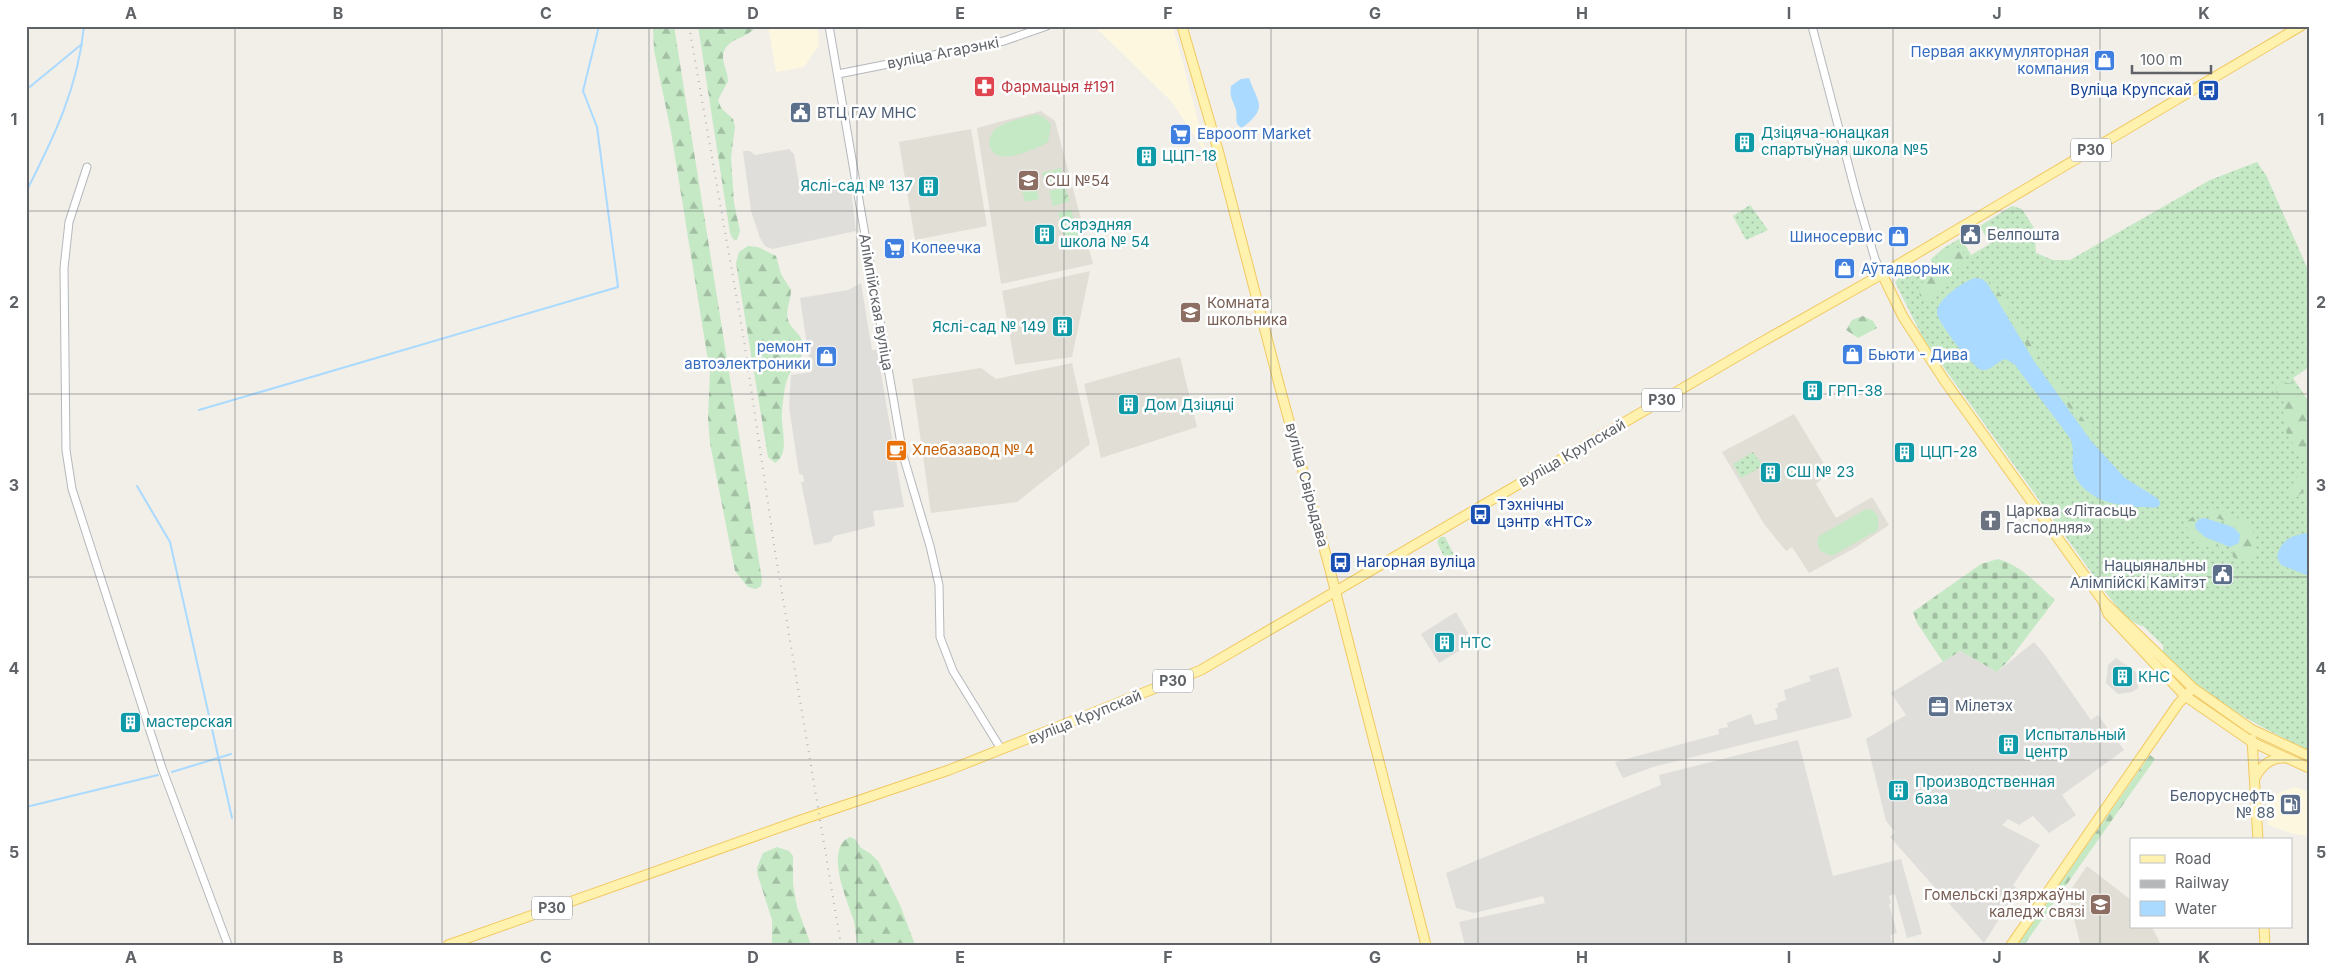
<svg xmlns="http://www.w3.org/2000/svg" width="2335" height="971" font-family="Inter,sans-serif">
  <defs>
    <pattern id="grass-dots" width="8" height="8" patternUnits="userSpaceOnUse" patternTransform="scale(1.25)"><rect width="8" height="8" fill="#c5e8c5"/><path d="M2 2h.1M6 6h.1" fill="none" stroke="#a3c0a4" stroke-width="1.8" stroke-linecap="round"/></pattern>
    <pattern id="forest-firs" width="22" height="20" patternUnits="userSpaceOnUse" patternTransform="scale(1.25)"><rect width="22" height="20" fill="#c5e8c5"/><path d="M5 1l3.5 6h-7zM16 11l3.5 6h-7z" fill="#a3c0a4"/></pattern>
    <pattern id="cemetery-stones" width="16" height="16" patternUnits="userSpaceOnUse" patternTransform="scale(1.25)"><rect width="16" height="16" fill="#c5e8c5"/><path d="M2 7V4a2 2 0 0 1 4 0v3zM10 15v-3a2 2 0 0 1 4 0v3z" fill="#a3c0a4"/></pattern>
    <pattern id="park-crowns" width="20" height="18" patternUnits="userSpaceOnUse" patternTransform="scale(1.25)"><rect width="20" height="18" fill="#c5e8c5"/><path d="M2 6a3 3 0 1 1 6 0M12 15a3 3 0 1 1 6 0" fill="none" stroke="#a3c0a4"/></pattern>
  </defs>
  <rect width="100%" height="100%" fill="#f1efe8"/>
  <g fill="#fef7e0">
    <polygon points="768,26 817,26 819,41 818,47 804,67 776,72"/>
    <polygon points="1094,26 1173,26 1207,155 1171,101"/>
    <polygon points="2295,787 2309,792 2309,832 2306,836 2291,833 2268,825 2268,797"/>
  </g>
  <g fill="#e0deda">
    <polygon points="789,149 794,154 801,195 839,188 851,190 856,231 772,249 765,246 760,238 751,211 743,151 750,151 755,155"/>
    <polygon points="861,283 872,350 877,350 904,507 873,511 875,526 834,536 831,542 814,545 801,482 804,482 803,475 799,474 789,407 791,375 811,372 800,298 848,290"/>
    <polygon points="1456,612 1468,633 1467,646 1439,663 1421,634"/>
    <polygon points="2034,642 2046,656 2091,720 2098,715 2124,750 2062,795 2076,815 2049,833 2033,816 2019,825 2008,819 2002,825 2040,845 2013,885 2018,889 1984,943 1890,837 1895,832 1886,821 1866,739 1906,715 1891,693 1960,651 1997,672"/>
    <polygon points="2116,658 2136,672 2138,677 2138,688 2132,692 2118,694 2106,683 2108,665"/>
    <polygon points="1838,667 1852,716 1849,718 1653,767 1623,778 1617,767 1615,762 1719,734 1718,729 1728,727 1727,723 1751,714 1755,725 1778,719 1775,708 1778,708 1777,703 1786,700 1784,690 1811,681 1809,676"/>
    <polygon points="1798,740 1833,876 1901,859 1922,934 1907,938 1895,894 1889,896 1891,903 1889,904 1897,933 1890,935 1892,943 1888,945 1465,945 1459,922 1545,903 1543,896 1474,913 1456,908 1446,873 1661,785 1659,775"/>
  </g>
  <g fill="#e1ded6">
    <polygon points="1041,111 1055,121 1093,264 1001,284 977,128"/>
    <polygon points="971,129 987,226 915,240 899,142"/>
    <polygon points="1090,271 1072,357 1015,365 1002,291"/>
    <polygon points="1180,357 1197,427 1101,458 1084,384"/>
    <polygon points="1072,363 1090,444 1017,502 931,513 912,379 981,368 996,379"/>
    <polygon points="1794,414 1829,472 1816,484 1836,518 1872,497 1889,525 1855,548 1809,573 1792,547 1786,551 1764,524 1722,452"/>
    <polygon points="2087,866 2131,900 2131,927 2152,927 2161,945 2076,945 2080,943 2068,894"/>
  </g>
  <g fill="url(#grass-dots)">
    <path d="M2257 162 2266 175 2309 272V367L2293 378 2309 402V751C2257 725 2202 697 2163 653V645L2143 626C2127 624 2103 589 2094 576L1924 340 1895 282 1902 275 1907 277 1919 269 1921 271 1932 263 1931 259 1945 247 1961 238 1971 255 1990 244 1980 226 2012 206 2022 209 2034 228 2036 253 2053 260H2070L2210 180Z"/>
    <polygon points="1750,205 1768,230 1746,240 1733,216"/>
    <polygon points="1753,452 1763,466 1741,478 1733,464"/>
    <polygon points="1440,537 1445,537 1457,561 1454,567 1448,565 1437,542"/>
  </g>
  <g fill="url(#forest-firs)">
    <polygon points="653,26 674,26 762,580 761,586 756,589 748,587 735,571 710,443 708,418 710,373 671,132 654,50"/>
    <path d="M698 26H756C748 40 724 37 723 57 723 65 728 72 728 81L718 100 721 108 733 119 735 127 731 157 734 203 740 231 737 240 733 239 730 233Z"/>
    <path d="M748 246 758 247 776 256 781 274 791 290C791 300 785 310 788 320 792 331 803 334 803 347 802 363 793 365 788 377 784 387 783 401 782 412 780 425 791 454 775 463L768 457 736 263 739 252Z"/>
    <path d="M1954 246 1963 251 1965 262 1950 274 1941 291 1928 299 1924 300 1920 296C1918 286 1924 282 1928 274 1935 262 1938 249 1954 246Z"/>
    <polygon points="1991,279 2035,351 2100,443 2099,446 2071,410 2030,352 1989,284 1989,280"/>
    <polygon points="1863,316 1873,321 1877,328 1858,338 1846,330 1852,320"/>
    <polygon points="2282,382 2293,384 2300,399 2309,406 2309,468 2287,435 2283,418 2284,401 2276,392 2277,386"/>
    <path d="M2303 475 2309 478V487L2297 497H2292L2290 493C2291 485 2294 476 2303 475Z"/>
    <path d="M2209 509C2216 509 2225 512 2232 515 2274 534 2254 571 2233 557L2232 550 2240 543V532L2234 525 2210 515 2208 513Z"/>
    <path d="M2193 517 2195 520 2196 532 2218 544V549C2204 549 2186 536 2186 521Z"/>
    <polygon points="2150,755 2155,759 2024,945 2017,945"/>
    <path d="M850 837 855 839 861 848 871 854 878 861 900 905 915 945H858C855 936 856 927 853 918 847 900 824 848 850 837Z"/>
    <polygon points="777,847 789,851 793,856 793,884 797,907 811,945 772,945 772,920 758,876 757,868 763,853"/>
  </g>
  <path fill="url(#cemetery-stones)" d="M1998 559C2022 566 2037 584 2055 600L2009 660 1997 672 1960 651 1943 662 1917 623 1913 612 1981 564Z"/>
  <polygon fill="url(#park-crowns)" points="1065,187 1070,201 1053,206 1049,191"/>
  <g fill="#c5e8c5">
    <path d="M1037 114 1045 118 1051 125 1048 142C1039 148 1011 159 1000 156 984 151 988 132 1000 126 1010 120 1025 118 1037 114Z"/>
    <polygon points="1061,168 1063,179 1045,184 1042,173"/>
    <polygon points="1034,180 1039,199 1025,202 1020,184"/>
    <polygon points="1071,209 1081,246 1068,250 1058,213"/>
    <polygon points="1866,509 1872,510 1878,516 1878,530 1832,556 1820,551 1817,542 1819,536"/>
  </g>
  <g fill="#aadaff">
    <path d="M1249 78C1258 104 1269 107 1242 128 1233 123 1238 118 1236 110 1233 100 1229 97 1231 86L1241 79Z"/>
    <path d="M1975 278 1982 279 1987 283 2034 361 2091 441 2125 478 2157 498 2160 502 2159 506C2154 509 2149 507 2144 507 2118 507 2084 500 2074 473 2070 461 2076 450 2070 438L2015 365 2006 359C1998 360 1992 371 1982 370 1973 368 1938 323 1937 313 1936 300 1964 281 1975 278Z"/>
    <polygon points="2205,518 2233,527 2240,534 2239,543 2230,547 2205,537 2196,529 2195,524 2199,519"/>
    <path d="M2309 533V576L2281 565 2277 557C2280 540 2294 534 2309 533Z"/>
  </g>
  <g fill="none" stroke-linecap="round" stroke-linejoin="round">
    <g stroke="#aadaff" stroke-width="2">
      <polyline points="26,90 82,44"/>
      <path d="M26 192C54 137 78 88 84 26"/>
      <polyline points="199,410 618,287 597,127 583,91 599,26"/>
      <polyline points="137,486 170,542 232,818"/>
      <polyline points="172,772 231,754"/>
      <polyline points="26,807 158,775"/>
    </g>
    <defs>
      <g id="minor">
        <polyline points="829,26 903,455 930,546 939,585 940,637 953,671 1001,749"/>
        <polyline points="1812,26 1856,194 1875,259 1882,274"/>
        <polyline points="838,74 1004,41 1047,26"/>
        <polyline points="87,167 69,222 64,268 66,450 72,489 162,768 228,945"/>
      </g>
      <g id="major">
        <polyline points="1182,26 1218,150 1280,388 1329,566 1426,945"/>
        <polyline points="1882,274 1903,317 1944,380 2103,601 2108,614 2185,696 2252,742 2309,768"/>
        <polyline points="2103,601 2193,688 2251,729 2309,756"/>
        <polyline points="2252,739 2258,840"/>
        <path d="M2255 778C2261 766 2271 757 2285 758"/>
        <polyline points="2264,927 2265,945"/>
        <polyline points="448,945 798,821 949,770 1201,670 1760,343 1882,274 2301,26"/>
        <polyline points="2011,945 2178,704 2193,688"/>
      </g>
    </defs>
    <use href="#minor" stroke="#b5b8bc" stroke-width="9"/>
    <use href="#major" stroke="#f2c960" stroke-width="11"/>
    <use href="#minor" stroke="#fff" stroke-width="7"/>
    <use href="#major" stroke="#fff2af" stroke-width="9"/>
    <polyline stroke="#b6b7b8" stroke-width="2" stroke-dasharray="1 6" stroke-linecap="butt" points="689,26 743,334 775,551 841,945"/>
  </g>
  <path fill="none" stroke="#5f6368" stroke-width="1" stroke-opacity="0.55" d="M235 26V945M442 26V945M649 26V945M857 26V945M1064 26V945M1271 26V945M1478 26V945M1686 26V945M1893 26V945M2100 26V945M26 211H2309M26 394H2309M26 577H2309M26 760H2309"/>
  <defs>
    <symbol id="shop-square" viewBox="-11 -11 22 22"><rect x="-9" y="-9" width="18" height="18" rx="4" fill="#3f7fe0" stroke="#fff"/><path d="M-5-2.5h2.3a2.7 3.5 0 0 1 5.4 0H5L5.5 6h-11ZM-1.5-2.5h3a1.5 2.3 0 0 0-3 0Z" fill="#fff"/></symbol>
    <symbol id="pharmacy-square" viewBox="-11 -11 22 22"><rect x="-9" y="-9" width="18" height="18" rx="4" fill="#e0444e" stroke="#fff"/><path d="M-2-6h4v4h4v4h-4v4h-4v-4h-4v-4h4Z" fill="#fff"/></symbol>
    <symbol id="bus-square" viewBox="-11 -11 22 22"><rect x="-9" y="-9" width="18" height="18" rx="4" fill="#1a4fb4" stroke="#fff"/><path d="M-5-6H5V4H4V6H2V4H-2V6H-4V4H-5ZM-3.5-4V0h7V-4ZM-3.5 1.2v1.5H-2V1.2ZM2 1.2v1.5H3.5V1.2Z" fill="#fff"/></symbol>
    <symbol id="civic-square" viewBox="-11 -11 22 22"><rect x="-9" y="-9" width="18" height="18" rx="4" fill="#5c6f8a" stroke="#fff"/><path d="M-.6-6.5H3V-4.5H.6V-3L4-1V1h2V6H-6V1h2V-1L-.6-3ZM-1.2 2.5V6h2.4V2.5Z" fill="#fff"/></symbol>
    <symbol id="supermarket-square" viewBox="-11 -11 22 22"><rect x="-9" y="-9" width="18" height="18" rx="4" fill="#3f7fe0" stroke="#fff"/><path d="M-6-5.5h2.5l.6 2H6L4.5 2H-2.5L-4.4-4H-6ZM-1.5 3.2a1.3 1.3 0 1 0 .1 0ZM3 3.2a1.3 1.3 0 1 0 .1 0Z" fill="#fff"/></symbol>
    <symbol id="building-square" viewBox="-11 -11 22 22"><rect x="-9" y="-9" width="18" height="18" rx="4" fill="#0f9aa8" stroke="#fff"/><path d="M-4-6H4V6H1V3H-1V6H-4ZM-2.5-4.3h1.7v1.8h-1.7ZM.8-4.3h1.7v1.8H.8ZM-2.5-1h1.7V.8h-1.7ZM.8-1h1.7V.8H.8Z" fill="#fff"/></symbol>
    <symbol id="school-square" viewBox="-11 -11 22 22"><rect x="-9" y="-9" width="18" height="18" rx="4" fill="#8d6e63" stroke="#fff"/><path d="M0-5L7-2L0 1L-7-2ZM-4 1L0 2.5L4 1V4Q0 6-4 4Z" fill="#fff"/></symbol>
    <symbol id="cafe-square" viewBox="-11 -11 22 22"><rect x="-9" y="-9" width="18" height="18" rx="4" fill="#e8710a" stroke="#fff"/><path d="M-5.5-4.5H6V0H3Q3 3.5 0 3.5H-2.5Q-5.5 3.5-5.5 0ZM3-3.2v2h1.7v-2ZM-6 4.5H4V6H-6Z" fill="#fff"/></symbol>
    <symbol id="church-square" viewBox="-11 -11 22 22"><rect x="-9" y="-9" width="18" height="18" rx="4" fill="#6b7280" stroke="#fff"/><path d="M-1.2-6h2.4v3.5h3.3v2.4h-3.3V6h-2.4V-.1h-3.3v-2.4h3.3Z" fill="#fff"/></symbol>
    <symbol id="office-square" viewBox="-11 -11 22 22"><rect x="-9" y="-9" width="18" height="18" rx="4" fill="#5c6f8a" stroke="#fff"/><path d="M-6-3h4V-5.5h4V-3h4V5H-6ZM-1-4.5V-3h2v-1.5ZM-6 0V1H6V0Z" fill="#fff"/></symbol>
    <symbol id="fuel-square" viewBox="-11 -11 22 22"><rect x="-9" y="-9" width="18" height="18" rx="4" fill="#5c6f8a" stroke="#fff"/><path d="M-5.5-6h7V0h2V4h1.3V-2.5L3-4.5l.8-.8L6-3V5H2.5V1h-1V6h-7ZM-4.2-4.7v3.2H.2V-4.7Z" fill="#fff"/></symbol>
    <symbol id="university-square" viewBox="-11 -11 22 22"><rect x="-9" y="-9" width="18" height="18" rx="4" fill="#8d6e63" stroke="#fff"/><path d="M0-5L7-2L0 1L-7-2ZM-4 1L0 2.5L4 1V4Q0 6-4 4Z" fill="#fff"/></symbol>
  </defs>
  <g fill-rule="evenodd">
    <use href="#shop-square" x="2092" y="48" width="25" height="25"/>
    <use href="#pharmacy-square" x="972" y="74" width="25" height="25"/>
    <use href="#bus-square" x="2196" y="78" width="25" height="25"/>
    <use href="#civic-square" x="788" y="100" width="25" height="25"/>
    <use href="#supermarket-square" x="1168" y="122" width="25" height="25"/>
    <use href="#building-square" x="1732" y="130" width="25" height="25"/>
    <use href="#building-square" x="1134" y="144" width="25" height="25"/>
    <use href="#school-square" x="1016" y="168" width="25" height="25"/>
    <use href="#building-square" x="916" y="174" width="25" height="25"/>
    <use href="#building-square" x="1032" y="222" width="25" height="25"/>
    <use href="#civic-square" x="1958" y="222" width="25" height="25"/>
    <use href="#shop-square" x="1886" y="224" width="25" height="25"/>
    <use href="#supermarket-square" x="882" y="236" width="25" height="25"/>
    <use href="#shop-square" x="1832" y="256" width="25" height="25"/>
    <use href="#school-square" x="1178" y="300" width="25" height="25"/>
    <use href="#building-square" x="1050" y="314" width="25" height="25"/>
    <use href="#shop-square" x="1840" y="342" width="25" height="25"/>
    <use href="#shop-square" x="814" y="344" width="25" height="25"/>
    <use href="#building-square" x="1800" y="378" width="25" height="25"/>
    <use href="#building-square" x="1116" y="392" width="25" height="25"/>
    <use href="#cafe-square" x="884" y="438" width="25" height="25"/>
    <use href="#building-square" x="1892" y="440" width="25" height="25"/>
    <use href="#building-square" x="1758" y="460" width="25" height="25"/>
    <use href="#bus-square" x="1468" y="502" width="25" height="25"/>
    <use href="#church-square" x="1978" y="508" width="25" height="25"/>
    <use href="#bus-square" x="1328" y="550" width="25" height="25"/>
    <use href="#civic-square" x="2210" y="562" width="25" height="25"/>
    <use href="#building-square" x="1432" y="630" width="25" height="25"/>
    <use href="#building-square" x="2110" y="664" width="25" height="25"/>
    <use href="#office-square" x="1926" y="694" width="25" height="25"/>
    <use href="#building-square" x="118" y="710" width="25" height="25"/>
    <use href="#building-square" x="1996" y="732" width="25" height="25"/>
    <use href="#building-square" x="1886" y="778" width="25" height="25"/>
    <use href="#fuel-square" x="2278" y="792" width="25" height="25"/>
    <use href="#university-square" x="2088" y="892" width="25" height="25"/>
  </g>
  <g text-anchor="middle" stroke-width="5" stroke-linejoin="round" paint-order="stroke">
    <g fill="#fff" stroke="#8f9295" stroke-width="1">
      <rect x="2071" y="138.5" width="40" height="23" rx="4"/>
      <rect x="1642" y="388.5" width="40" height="23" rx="4"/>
      <rect x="1153" y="669.5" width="40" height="23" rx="4"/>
      <rect x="532" y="896.5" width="40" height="23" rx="4"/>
    </g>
    <g font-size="14" font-weight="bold" fill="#5f6368">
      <text x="2091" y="155">Р30</text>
      <text x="1662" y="405">Р30</text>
      <text x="1173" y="686">Р30</text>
      <text x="552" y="913">Р30</text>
    </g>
    <g font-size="15" fill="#366cbe" stroke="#fff" text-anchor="start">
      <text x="2089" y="57" text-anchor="end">Первая аккумуляторная<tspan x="2089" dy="17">компания</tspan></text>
      <text x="1197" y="139">Евроопт Market</text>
      <text x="1883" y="242" text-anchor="end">Шиносервис</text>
      <text x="911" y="253">Копеечка</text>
      <text x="1861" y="274">Аўтадворык</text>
      <text x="811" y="352" text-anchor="end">ремонт<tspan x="811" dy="17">автоэлектроники</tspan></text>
      <text x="1868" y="360">Бьюти - Дива</text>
    </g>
    <g font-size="15" fill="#5f6368" stroke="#fff">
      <text transform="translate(943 53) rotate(-11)" y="5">вуліца Агарэнкі</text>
      <text transform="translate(876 302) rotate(80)" y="5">Алімпійская вуліца</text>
      <text transform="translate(1572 453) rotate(-30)" y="5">вуліца Крупскай</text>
      <text transform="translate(1307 485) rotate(75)" y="5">вуліца Свірыдава</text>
      <text transform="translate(1085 717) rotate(-22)" y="5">вуліца Крупскай</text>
    </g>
    <g font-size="15" fill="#be3a42" stroke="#fff" text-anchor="start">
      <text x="1001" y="92">Фармацыя #191</text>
    </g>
    <g font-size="15" fill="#164399" stroke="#fff" text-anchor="start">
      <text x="2192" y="95" text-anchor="end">Вуліца Крупскай</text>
      <text x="1497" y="510">Тэхнічны<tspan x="1497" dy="17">цэнтр «НТС»</tspan></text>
      <text x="1356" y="567">Нагорная вуліца</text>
    </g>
    <g font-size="15" fill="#4e5e75" stroke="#fff" text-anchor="start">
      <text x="817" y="118">ВТЦ ГАУ МНС</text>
      <text x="1987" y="240">Белпошта</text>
      <text x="2206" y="571" text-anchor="end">Нацыянальны<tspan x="2206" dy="17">Алімпійскі Камітэт</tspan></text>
      <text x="1955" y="711">Мілетэх</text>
      <text x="2275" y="801" text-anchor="end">Белоруснефть<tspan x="2275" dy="17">№ 88</tspan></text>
    </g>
    <g font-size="15" fill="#0d838f" stroke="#fff" text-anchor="start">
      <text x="1761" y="138">Дзіцяча-юнацкая<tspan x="1761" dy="17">спартыўная школа №5</tspan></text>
      <text x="1162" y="161">ЦЦП-18</text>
      <text x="913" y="191" text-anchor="end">Яслі-сад № 137</text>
      <text x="1060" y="230">Сярэдняя<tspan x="1060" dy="17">школа № 54</tspan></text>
      <text x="1046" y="332" text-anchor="end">Яслі-сад № 149</text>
      <text x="1828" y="396">ГРП-38</text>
      <text x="1144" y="410">Дом Дзіцяці</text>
      <text x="1920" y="457">ЦЦП-28</text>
      <text x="1786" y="477">СШ № 23</text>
      <text x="1460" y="648">НТС</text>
      <text x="2138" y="682">КНС</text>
      <text x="146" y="727">мастерская</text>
      <text x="2025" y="740">Испытальный<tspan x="2025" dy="17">центр</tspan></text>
      <text x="1915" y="787">Производственная<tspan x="1915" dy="17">база</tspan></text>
    </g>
    <g font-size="15" fill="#785e54" stroke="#fff" text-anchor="start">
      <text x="1045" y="186">СШ №54</text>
      <text x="1207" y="308">Комната<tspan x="1207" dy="17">школьника</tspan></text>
      <text x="2085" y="900" text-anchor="end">Гомельскі дзяржаўны<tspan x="2085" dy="17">каледж связі</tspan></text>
    </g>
    <g font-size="15" fill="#c56008" stroke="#fff" text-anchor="start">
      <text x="912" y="455">Хлебазавод № 4</text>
    </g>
    <g font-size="15" fill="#5b616d" stroke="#fff" text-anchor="start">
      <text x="2006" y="516">Царква «Літасьць<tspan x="2006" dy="17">Гасподняя»</tspan></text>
    </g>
  </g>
  <rect width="2335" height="971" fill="none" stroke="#ffffff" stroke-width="55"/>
  <rect x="2130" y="838" width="162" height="90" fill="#ffffff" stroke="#bfc1c3"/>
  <rect x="2140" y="855" width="25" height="8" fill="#fff2af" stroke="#bfc1c3"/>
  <text x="2175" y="864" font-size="15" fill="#5f6368">Road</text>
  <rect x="2140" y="880" width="25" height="8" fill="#b6b7b8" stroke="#bfc1c3"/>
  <text x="2175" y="888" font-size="15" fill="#5f6368">Railway</text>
  <rect x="2140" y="901" width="25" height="15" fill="#aadaff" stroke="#bfc1c3"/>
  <text x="2175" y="914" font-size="15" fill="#5f6368">Water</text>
  <path d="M2132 65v8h79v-8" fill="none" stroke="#5f6368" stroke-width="2.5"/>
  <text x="2140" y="65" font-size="15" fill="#5f6368" stroke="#ffffff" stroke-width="4" paint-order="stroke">100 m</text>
  <rect x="28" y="28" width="2280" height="916" fill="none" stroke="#5f6368" stroke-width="2"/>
  <g font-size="16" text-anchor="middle" font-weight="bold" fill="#5f6368">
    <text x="131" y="19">A</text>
    <text x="338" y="19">B</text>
    <text x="546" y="19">C</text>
    <text x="753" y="19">D</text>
    <text x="960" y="19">E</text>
    <text x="1168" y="19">F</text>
    <text x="1375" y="19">G</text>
    <text x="1582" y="19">H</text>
    <text x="1789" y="19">I</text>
    <text x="1997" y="19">J</text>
    <text x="2204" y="19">K</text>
    <text x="14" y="125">1</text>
    <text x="2321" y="125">1</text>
    <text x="14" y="308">2</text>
    <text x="2321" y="308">2</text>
    <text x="14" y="491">3</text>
    <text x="2321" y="491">3</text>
    <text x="14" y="674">4</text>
    <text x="2321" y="674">4</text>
    <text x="14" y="858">5</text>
    <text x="2321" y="858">5</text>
    <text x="131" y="963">A</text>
    <text x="338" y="963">B</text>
    <text x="546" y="963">C</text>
    <text x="753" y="963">D</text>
    <text x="960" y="963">E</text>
    <text x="1168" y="963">F</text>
    <text x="1375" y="963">G</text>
    <text x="1582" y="963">H</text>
    <text x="1789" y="963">I</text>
    <text x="1997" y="963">J</text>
    <text x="2204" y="963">K</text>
  </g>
</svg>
